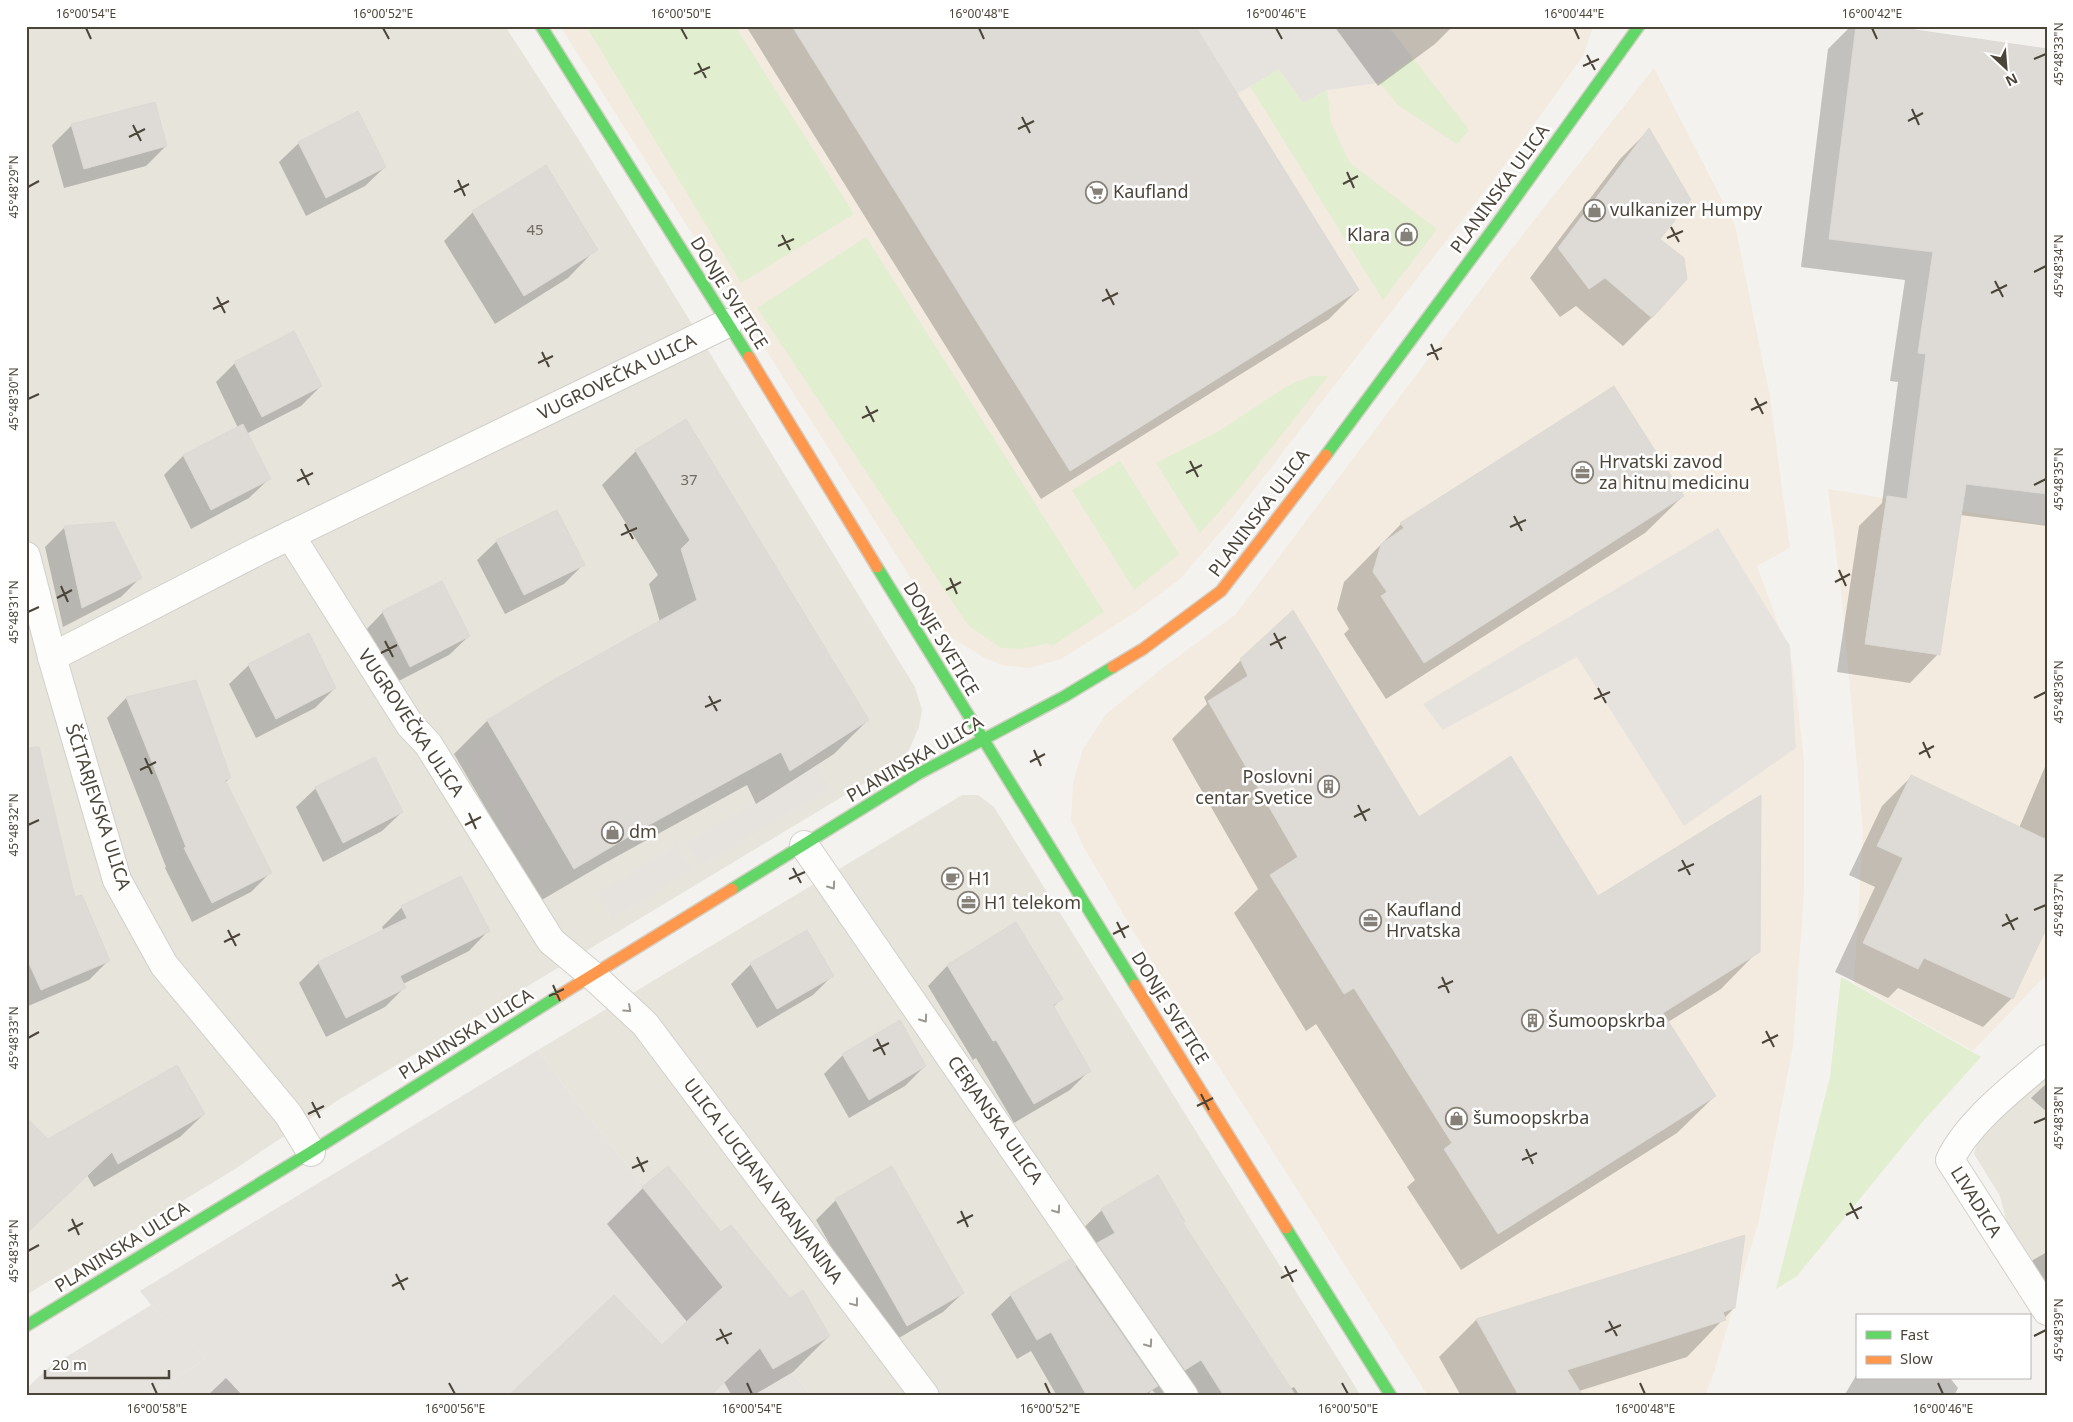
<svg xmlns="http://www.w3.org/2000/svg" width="2073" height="1422" font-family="'Noto Sans',sans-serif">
  <rect width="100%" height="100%" fill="#f4f2ee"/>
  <g fill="#e7e4dc">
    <polygon points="26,26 505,26 579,140 915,687 922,710 919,727 909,750 890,768 340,1099 232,1171 26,1295"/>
    <polygon points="962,795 978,795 994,807 1361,1396 811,1396 561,1082 538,1050"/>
    <polygon points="2047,1069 2047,1295 2011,1238 2000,1196 1974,1154 1979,1136"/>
  </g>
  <g fill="#f3ebdf">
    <polygon points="560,26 1592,26 1592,30 1583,56 1504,166 1229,522 1180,579 1133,614 1061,659 1030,668 1002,665 985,658 947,635"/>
    <polygon points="1654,68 1735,225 1770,397 1790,548 1757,566 1793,665 1804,760 1804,892 1793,1047 1759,1220 1715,1369 1705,1396 1428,1396 1136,936 1083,846 1071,820 1073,782 1083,749 1106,714 1164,667 1235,615 1506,256"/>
    <polygon points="1828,489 2047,525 2047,974 1973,1051 1854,983 1863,832 1842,601"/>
  </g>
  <polygon fill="#e6e2de" points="538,1050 561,1082 811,1396 146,1396 206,1359 151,1305 140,1291"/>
  <g fill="#e1eecf">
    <polygon points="586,26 735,26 854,214 741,283"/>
    <polygon points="1413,58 1469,130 1457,144 1398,105 1380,83"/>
    <polygon points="1279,69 1303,103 1327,90 1331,123 1350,163 1437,229 1383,300 1250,86"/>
    <polygon points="866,237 1104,612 1052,646 1048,643 1021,649 1001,648 968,625 757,308"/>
    <polygon points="1311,376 1328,376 1234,495 1200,533 1156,463 1219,431 1287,386"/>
    <polygon points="1120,461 1179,554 1134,590 1072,490"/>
    <polygon points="1841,977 1981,1057 1925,1119 1797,1276 1776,1289 1830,1077"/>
  </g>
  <g fill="#e6e3df">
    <polygon points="1195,26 1388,26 1413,58 1380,83 1327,90 1303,103 1279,69 1237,94"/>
    <polygon points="1718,528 1790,646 1796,748 1684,826 1577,657 1443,730 1423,704"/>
    <polygon points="492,739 548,833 521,849 465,755"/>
    <polygon points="815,765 829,789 700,866 686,842"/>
    <polygon points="677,845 692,870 612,919 597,894"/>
    <polygon points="151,1305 206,1359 146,1396 26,1396 26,1389 48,1368"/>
  </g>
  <g fill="#0003">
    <polygon points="746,26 1193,26 1358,290 1329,319 1041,499"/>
    <polygon points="1334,26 1453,26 1435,44 1378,86"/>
    <polygon points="1851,26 1906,26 1914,31 2047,50 2047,526 1960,515 1938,654 1910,683 1837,672 1859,526 1882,503 1898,382 1890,381 1905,280 1801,267 1828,49"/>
    <polygon points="72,125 166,146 146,166 64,188 52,145"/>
    <polygon points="1649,130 1658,239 1652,317 1623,346 1576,306 1560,317 1530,278 1620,159"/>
    <polygon points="299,143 385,167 365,186 306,216 279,162"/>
    <polygon points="473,212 596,249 568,278 495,324 444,241"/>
    <polygon points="235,363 321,386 301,406 246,434 269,479 249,498 191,529 164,475 183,456 238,428 216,382"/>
    <polygon points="686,421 868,720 834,754 756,804 747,785 605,863 540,901 454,754 487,721 660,622 649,584 658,575 602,485 636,451"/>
    <polygon points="1683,496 1645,533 1386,699 1344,634 1349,629 1337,609 1344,582 1401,524"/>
    <polygon points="65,527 141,577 121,597 63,627 45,547"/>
    <polygon points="497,541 583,565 564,584 505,614 477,560"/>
    <polygon points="383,612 469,636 449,655 391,685 364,632"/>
    <polygon points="1241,660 1418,819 1598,898 1758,951 1721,989 1668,1022 1715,1096 1677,1133 1461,1270 1407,1187 1415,1180 1316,1024 1306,1031 1234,913 1258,889 1172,739 1207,704 1204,697"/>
    <polygon points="249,665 335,688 315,708 256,738 229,684"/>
    <polygon points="195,682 230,777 225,783 270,873 251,892 192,922 165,868 166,867 107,718 126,698"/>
    <polygon points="26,735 41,798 74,899 108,961 89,980 26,1007"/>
    <polygon points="2047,762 2047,924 2012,998 1983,1027 1898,988 1888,998 1835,972 1875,887 1849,875 1882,806 1911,777 2019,828"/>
    <polygon points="316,788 402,812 382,831 323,862 296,807"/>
    <polygon points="402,907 488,931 469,951 403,984 405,987 385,1007 326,1037 299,983 319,963 384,931 382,927"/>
    <polygon points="1015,924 1061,999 1053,1007 1089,1071 1070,1090 1014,1123 976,1058 973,1060 928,986 947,966"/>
    <polygon points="751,964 833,975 813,995 757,1028 731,984"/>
    <polygon points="843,1055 925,1066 905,1086 849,1118 824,1074"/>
    <polygon points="2047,1083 2047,1112 2031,1098"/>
    <polygon points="204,1114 180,1137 94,1187 87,1175 48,1141"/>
    <polygon points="643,1188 721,1234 829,1336 793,1372 752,1396 732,1396 724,1382 662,1347 688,1323 607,1224"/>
    <polygon points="836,1200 963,1293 943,1312 887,1345 816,1220"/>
    <polygon points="1102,1210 1181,1223 1290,1389 1294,1387 1300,1396 1178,1396 1172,1387 1158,1396 1152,1390 1146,1396 1057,1396 1031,1351 1017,1359 991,1314 1011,1295 1075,1267 1085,1256 1074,1237"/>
    <polygon points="1744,1237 1734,1308 1687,1357 1579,1391 1581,1396 1461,1396 1439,1357 1476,1320"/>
    <polygon points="2047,1252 2047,1318 2013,1279 2033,1260"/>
    <polygon points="1857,1374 1857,1378 1950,1378 1958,1388 1954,1396 1844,1396"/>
    <polygon points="226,1378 243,1396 207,1396"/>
  </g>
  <g fill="#dedbd6" stroke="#dcd9d4">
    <polygon points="792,26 1195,26 1359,290 1070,471"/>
    <polygon points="1856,26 1915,26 1915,30 2047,49 2047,494 1966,484 1940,655 1865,644 1887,496 1907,499 1926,354 1918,353 1933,252 1829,239"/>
    <polygon points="155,102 167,146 84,169 71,124"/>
    <polygon points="358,111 386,167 326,198 298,142"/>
    <polygon points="1649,128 1691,200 1660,239 1684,258 1687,279 1652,318 1605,278 1589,289 1558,248"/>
    <polygon points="546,165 598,250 524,296 472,211"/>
    <polygon points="294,331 322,386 262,417 234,362"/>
    <polygon points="1614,386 1684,496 1424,663 1381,596 1387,592 1373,572 1381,544 1404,528 1400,523"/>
    <polygon points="686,419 869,720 790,771 781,752 640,830 574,869 487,720 550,682 697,600 681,549 690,540 635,450"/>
    <polygon points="243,424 271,479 211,510 183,455"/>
    <polygon points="557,510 585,565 524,595 496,540"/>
    <polygon points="114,522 142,578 82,608 64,526"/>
    <polygon points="442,581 470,636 410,667 382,611"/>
    <polygon points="1293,610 1419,817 1511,756 1598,896 1761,795 1760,952 1663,1013 1716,1096 1498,1234 1444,1149 1452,1143 1354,988 1344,994 1270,875 1298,857 1208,701 1248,676 1240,659"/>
    <polygon points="309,633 336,688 276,719 248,664"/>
    <polygon points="196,680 231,778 225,780 272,873 212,903 184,848 186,847 126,697"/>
    <polygon points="39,747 75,897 82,895 110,961 41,990 26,957 26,748"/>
    <polygon points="375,757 403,812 343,843 315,787"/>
    <polygon points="1911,775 2047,840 2047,927 2013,999 1924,958 1918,969 1863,943 1903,858 1877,846"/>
    <polygon points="461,876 490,931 400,976 406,988 346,1018 318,962 407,918 401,906"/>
    <polygon points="1016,922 1063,999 1053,1005 1091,1071 1034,1104 996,1040 993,1041 947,965"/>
    <polygon points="807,930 834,976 777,1009 750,963"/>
    <polygon points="900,1020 926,1066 869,1100 842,1054"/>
    <polygon points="177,1065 205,1114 118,1164 112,1152 26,1234 26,1117 48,1139"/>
    <polygon points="668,1166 721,1232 731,1225 790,1298 803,1290 830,1336 773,1369 760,1348 710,1396 508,1396 614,1295 662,1345 723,1287 642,1187"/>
    <polygon points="892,1166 964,1293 907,1326 835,1199"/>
    <polygon points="1158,1175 1185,1221 1183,1223 1296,1396 1224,1396 1201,1360 1185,1370 1097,1243 1115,1233 1101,1209"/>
    <polygon points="1745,1235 1735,1308 1723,1312 1726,1320 1567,1370 1583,1396 1519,1396 1476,1319"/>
    <polygon points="1070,1259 1158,1386 1141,1396 1087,1396 1051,1332 1037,1340 1010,1294"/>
  </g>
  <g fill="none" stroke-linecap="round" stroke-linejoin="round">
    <defs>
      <g id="street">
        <polyline points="290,535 410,725 428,744 551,941 592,975 645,1024 925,1396"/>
        <polyline points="26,556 52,657 117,880 164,965 288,1114 311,1152"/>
        <polyline points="52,657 258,551 728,323"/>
        <polyline points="804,845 1184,1396"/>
        <path d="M2047 1059C2015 1086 1968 1122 1950 1160L2047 1311"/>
      </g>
      <g id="fast">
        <polyline points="541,26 749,357"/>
        <polyline points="1326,455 1496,225 1639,26"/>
        <polyline points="877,567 1135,985"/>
        <polyline points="732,889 918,774 1065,696 1113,667"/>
        <polyline points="1286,1228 1391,1396"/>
        <polyline points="26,1326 311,1152 560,995"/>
      </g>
      <g id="slow">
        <polyline points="749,357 877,567"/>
        <polyline points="1113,667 1143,649 1221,591 1326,455"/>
        <polyline points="1135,985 1286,1228"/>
        <polyline points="560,995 732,889"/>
      </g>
    </defs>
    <use href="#street" stroke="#d2d0cb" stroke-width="30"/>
    <use href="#fast" stroke="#d3cfc5" stroke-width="14"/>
    <use href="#slow" stroke="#d3cfc5" stroke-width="14"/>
    <use href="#street" stroke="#fdfdfc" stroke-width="28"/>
    <use href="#fast" stroke="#63d668" stroke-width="11"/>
    <use href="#slow" stroke="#ff974d" stroke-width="11"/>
  </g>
  <defs><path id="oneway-chevron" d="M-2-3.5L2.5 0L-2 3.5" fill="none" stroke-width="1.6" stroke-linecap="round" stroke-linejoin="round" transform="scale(1.25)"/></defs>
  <g stroke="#9b9791">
    <use href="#oneway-chevron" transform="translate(832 886) rotate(55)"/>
    <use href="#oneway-chevron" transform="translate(628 1009) rotate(42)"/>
    <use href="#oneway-chevron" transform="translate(924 1019) rotate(55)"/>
    <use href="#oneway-chevron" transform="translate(1057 1210) rotate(55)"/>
    <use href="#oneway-chevron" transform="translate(855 1303) rotate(53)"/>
    <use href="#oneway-chevron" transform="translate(1149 1344) rotate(55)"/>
  </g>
  <path fill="none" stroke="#4b4439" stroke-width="2" d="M86 28 91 39M383 28 389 39M681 28 687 39M979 28 984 39M1276 28 1282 39M1574 28 1579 39M1872 28 1877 39M1587 55 1595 70M2034 59 2046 54M698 63 706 78M1583 66 1599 59M694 74 710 67M1912 109 1919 125M1022 117 1030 133M1908 121 1923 113M133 125 141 141M1018 129 1034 121M129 137 145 129M1347 172 1354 188M458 180 465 196M1343 184 1358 176M28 187 39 181M454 192 469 184M1671 227 1679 242M782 235 790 250M1667 238 1683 231M778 246 794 239M2034 272 2046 266M1995 281 2003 297M1106 289 1114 305M1991 293 2007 285M217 297 225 313M1102 301 1118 293M213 309 229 301M1431 344 1438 360M542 352 549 367M1427 355 1442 348M538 363 553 356M1755 398 1763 414M28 399 39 394M866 406 874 422M1751 410 1767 402M862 418 878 410M1190 461 1198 477M301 469 309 485M1186 473 1202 465M297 481 313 473M2034 485 2046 479M1514 516 1522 531M625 524 633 539M1510 527 1526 520M621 535 637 528M1839 570 1846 586M950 578 957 594M1835 582 1850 574M61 586 68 602M946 590 961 582M57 598 72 590M28 612 39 607M1274 633 1282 649M385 641 393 657M1270 645 1286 637M381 653 397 645M1598 688 1606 703M709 696 717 711M2034 698 2046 692M1594 699 1610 692M705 707 721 700M1923 742 1930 758M1034 750 1041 766M1919 754 1934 746M145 758 152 774M1030 762 1045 754M140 770 156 762M1358 805 1366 821M469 813 476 829M1354 817 1370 809M28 825 39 820M465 825 481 817M1682 860 1690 875M793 868 801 883M1678 871 1694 864M789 879 805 872M2034 910 2046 905M2006 914 2014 930M1117 922 1125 938M2002 926 2018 918M228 930 236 946M1113 934 1129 926M224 942 240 934M1442 977 1449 993M553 985 560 1001M1438 988 1453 981M549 996 564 989M1766 1031 1774 1047M28 1038 39 1032M877 1039 885 1055M1762 1043 1778 1035M873 1051 889 1043M1201 1094 1209 1110M312 1102 320 1118M1197 1106 1213 1098M308 1114 324 1106M2034 1123 2046 1118M1526 1149 1533 1164M637 1157 644 1172M1522 1160 1537 1153M632 1168 648 1161M1850 1203 1858 1219M961 1211 968 1227M1846 1215 1862 1207M72 1219 79 1235M957 1223 973 1215M68 1231 83 1223M28 1251 39 1245M1285 1266 1293 1282M396 1274 404 1290M1281 1278 1297 1270M392 1286 408 1278M1609 1321 1617 1336M720 1329 728 1344M1605 1332 1621 1325M2034 1336 2046 1330M716 1340 732 1333M152 1383 157 1394M449 1383 455 1394M747 1383 752 1394M1045 1383 1050 1394M1342 1383 1348 1394M1640 1383 1645 1394M1938 1383 1943 1394"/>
  <defs>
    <symbol id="supermarket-ring" viewBox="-11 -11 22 22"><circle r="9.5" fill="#fff" stroke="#868178" stroke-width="1.5"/><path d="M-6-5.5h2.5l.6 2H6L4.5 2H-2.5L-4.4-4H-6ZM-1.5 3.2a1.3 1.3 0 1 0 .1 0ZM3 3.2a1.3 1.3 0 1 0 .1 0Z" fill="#868178"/></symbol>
    <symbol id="shop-ring" viewBox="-11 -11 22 22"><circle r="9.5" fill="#fff" stroke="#868178" stroke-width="1.5"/><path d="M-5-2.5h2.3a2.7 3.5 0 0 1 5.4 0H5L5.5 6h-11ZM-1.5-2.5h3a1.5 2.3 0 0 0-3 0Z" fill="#868178"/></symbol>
    <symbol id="office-ring" viewBox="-11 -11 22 22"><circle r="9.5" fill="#fff" stroke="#868178" stroke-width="1.5"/><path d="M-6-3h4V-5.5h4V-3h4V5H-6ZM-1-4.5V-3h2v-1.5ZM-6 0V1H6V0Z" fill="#868178"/></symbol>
    <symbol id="building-ring" viewBox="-11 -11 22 22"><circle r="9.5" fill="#fff" stroke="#868178" stroke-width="1.5"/><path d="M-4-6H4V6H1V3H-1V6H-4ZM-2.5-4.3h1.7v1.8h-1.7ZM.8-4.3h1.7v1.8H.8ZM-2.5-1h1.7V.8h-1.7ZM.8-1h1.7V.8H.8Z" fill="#868178"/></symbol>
    <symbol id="cafe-ring" viewBox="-11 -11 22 22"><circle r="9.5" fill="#fff" stroke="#868178" stroke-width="1.5"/><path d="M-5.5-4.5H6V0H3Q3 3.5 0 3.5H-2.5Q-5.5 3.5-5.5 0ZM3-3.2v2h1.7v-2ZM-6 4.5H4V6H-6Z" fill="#868178"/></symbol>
  </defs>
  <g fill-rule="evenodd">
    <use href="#supermarket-ring" x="1084" y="180" width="25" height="25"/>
    <use href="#shop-ring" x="1582" y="198" width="25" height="25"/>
    <use href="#shop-ring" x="1394" y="222" width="25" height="25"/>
    <use href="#office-ring" x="1570" y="460" width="25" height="25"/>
    <use href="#building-ring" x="1316" y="774" width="25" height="25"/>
    <use href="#shop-ring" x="600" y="820" width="25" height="25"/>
    <use href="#cafe-ring" x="940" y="866" width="25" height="25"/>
    <use href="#office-ring" x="956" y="890" width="25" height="25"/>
    <use href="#office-ring" x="1358" y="908" width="25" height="25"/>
    <use href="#building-ring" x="1520" y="1008" width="25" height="25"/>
    <use href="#shop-ring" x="1444" y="1106" width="25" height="25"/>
  </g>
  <g text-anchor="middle" stroke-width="5" stroke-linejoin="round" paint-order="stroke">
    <g font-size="15" fill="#706a61">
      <text x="535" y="235">45</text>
      <text x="689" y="485">37</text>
    </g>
    <g font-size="18" fill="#4b4439" stroke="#fff">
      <text transform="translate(1500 189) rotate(-54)" y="6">PLANINSKA ULICA</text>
      <text transform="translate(729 293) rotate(58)" y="6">DONJE SVETICE</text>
      <text transform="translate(617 377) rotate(-26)" y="6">VUGROVEČKA ULICA</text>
      <text transform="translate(1259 513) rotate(-53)" y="6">PLANINSKA ULICA</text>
      <text transform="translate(941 639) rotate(59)" y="6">DONJE SVETICE</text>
      <text transform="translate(411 723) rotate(56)" y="6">VUGROVEČKA ULICA</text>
      <text transform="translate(915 759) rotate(-30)" y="6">PLANINSKA ULICA</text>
      <text transform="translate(98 807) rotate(72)" y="6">ŠČITARJEVSKA ULICA</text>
      <text transform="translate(1170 1008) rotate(58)" y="6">DONJE SVETICE</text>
      <text transform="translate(466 1034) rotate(-32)" y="6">PLANINSKA ULICA</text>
      <text transform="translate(995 1120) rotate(55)" y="6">CERJANSKA ULICA</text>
      <text transform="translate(763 1181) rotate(53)" y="6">ULICA LUCIJANA VRANJANINA</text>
      <text transform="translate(1976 1202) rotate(58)" y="6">LIVADICA</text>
      <text transform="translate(122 1247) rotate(-32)" y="6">PLANINSKA ULICA</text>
    </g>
    <g font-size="18" fill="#4b4439" stroke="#fff" text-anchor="start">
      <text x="1113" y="198">Kaufland</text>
      <text x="1610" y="216">vulkanizer Humpy</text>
      <text x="1390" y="241" text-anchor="end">Klara</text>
      <text x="1599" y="468">Hrvatski zavod<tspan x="1599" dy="21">za hitnu medicinu</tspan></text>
      <text x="1313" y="783" text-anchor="end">Poslovni<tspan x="1313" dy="21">centar Svetice</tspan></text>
      <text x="629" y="838">dm</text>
      <text x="968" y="885">H1</text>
      <text x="984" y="909">H1 telekom</text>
      <text x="1386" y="916">Kaufland<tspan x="1386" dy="21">Hrvatska</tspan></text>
      <text x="1548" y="1027">Šumoopskrba</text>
      <text x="1473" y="1124">šumoopskrba</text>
    </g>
  </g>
  <rect width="2073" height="1422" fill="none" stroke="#ffffff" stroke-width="55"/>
  <rect x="1856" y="1314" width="175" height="65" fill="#ffffff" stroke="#b7b4b0"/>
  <rect x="1866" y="1331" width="25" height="8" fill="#63d668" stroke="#b7b4b0"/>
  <text x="1900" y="1340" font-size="15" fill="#4b4439">Fast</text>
  <rect x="1866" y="1356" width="25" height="8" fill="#ff974d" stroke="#b7b4b0"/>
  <text x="1900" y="1364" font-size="15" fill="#4b4439">Slow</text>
  <g transform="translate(2006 68) rotate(154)" stroke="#ffffff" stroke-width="4" paint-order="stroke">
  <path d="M0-4L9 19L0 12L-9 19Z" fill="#4b4439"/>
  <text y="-8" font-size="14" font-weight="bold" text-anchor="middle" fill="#4b4439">N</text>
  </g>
  <path d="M45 1370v8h124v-8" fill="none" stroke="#4b4439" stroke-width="2.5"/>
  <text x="52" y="1370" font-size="15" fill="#4b4439" stroke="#ffffff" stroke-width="4" paint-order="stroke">20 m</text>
  <rect x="28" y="28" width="2018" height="1366" fill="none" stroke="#4b4439" stroke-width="2"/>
  <g font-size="12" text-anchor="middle" fill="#4b4439">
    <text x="86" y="18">16°00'54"E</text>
    <text x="383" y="18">16°00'52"E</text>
    <text x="681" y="18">16°00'50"E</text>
    <text x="979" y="18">16°00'48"E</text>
    <text x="1276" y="18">16°00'46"E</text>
    <text x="1574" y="18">16°00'44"E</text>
    <text x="1872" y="18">16°00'42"E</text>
    <text transform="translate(2059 54) rotate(-90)" y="4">45°48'33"N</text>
    <text transform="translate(14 187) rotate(-90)" y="4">45°48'29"N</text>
    <text transform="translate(2059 266) rotate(-90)" y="4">45°48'34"N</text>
    <text transform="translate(14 399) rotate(-90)" y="4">45°48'30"N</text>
    <text transform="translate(2059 479) rotate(-90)" y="4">45°48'35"N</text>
    <text transform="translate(14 612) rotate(-90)" y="4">45°48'31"N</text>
    <text transform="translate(2059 692) rotate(-90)" y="4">45°48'36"N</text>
    <text transform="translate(14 825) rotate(-90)" y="4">45°48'32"N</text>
    <text transform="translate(2059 905) rotate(-90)" y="4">45°48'37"N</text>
    <text transform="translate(14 1038) rotate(-90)" y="4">45°48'33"N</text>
    <text transform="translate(2059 1118) rotate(-90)" y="4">45°48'38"N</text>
    <text transform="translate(14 1251) rotate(-90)" y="4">45°48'34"N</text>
    <text transform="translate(2059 1330) rotate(-90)" y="4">45°48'39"N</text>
    <text x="157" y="1413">16°00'58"E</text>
    <text x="455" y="1413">16°00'56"E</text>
    <text x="752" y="1413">16°00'54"E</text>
    <text x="1050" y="1413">16°00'52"E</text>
    <text x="1348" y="1413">16°00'50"E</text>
    <text x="1645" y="1413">16°00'48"E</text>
    <text x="1943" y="1413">16°00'46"E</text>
  </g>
</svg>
